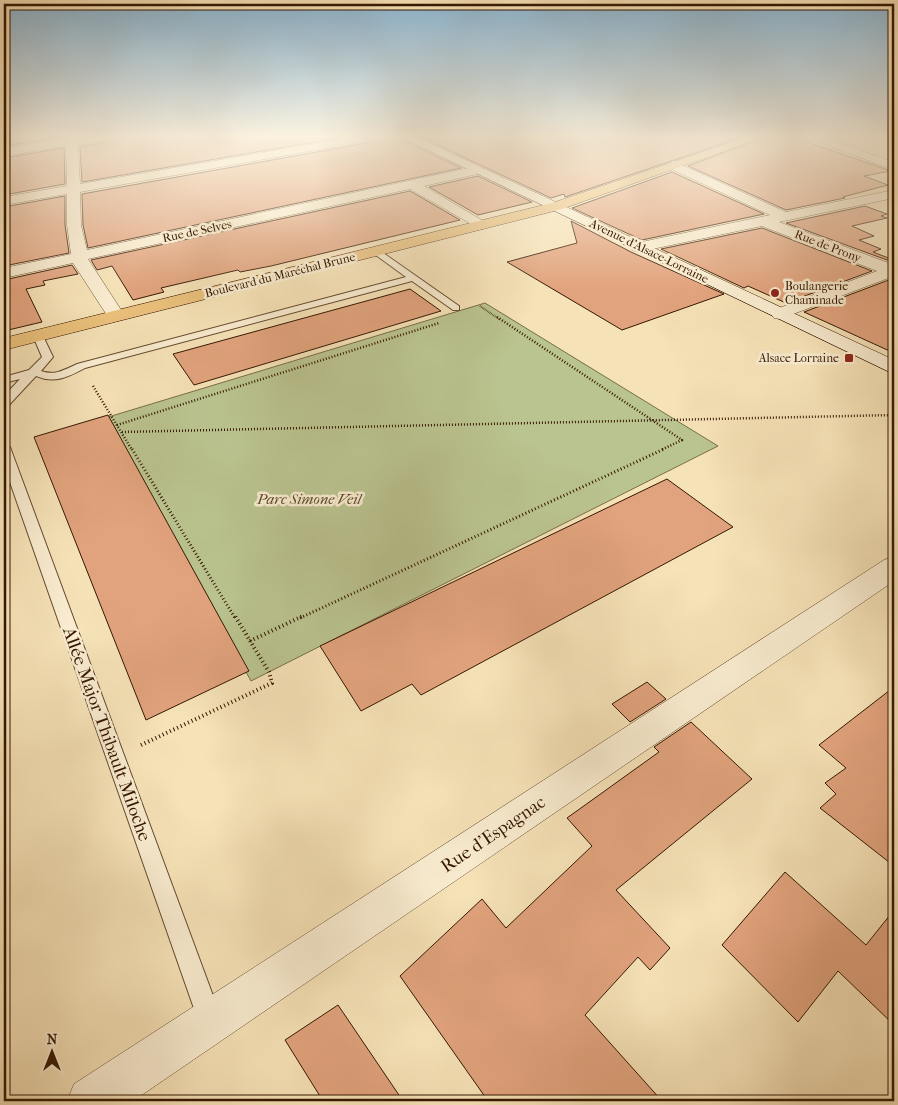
<svg xmlns="http://www.w3.org/2000/svg" width="898" height="1105" font-family="'IM FELL French Canon',serif">
  <rect width="100%" height="100%" fill="#f6e2b7"/>
  <filter id="stains"><feTurbulence type="fractalNoise" baseFrequency=".004" numOctaves="4"/><feColorMatrix values="0 0 0 0 .2 0 0 0 0 .09 0 0 0 0 .02 0 0 0 .5 -.17"/></filter>
  <radialGradient id="worn" r=".72"><stop offset=".6" stop-color="#630" stop-opacity="0"/><stop offset="1" stop-color="#630" stop-opacity=".3"/></radialGradient>
  <polygon fill="#bac490" stroke="#786e48" points="485,303 718,446 251,681 105,418"/>
  <g fill="#e1a37d" stroke="#351701">
    <polygon points="4,135 64,135 64,137 4,146"/>
    <polygon points="127,135 355,135 82,182 80,147 119,140"/>
    <polygon points="392,135 461,168 88,248 83,225 82,194 384,140"/>
    <polygon points="416,135 748,135 565,197 564,194 551,198"/>
    <polygon points="771,135 787,135 891,171 864,176 888,185 843,197 845,198 786,210 688,166"/>
    <polygon points="64,148 65,184 4,195 4,158"/>
    <polygon points="672,172 764,214 642,240 572,208"/>
    <polygon points="478,176 532,202 478,215 429,187"/>
    <polygon points="410,191 460,220 271,266 240,272 238,270 161,288 164,292 133,300 112,266 97,270 91,260"/>
    <polygon points="65,196 65,225 69,253 4,266 4,207"/>
    <polygon points="865,206 887,214 881,216 887,218 852,226 874,236 859,240 881,249 873,252 891,259 887,260 786,223"/>
    <polygon points="571,221 631,252 724,294 622,330 507,262 577,243"/>
    <polygon points="762,228 872,271 786,303 748,286 744,288 661,249"/>
    <polygon points="72,265 78,274 43,281 45,285 26,289 42,322 4,331 4,280"/>
    <polygon points="894,278 894,353 804,312"/>
    <polygon points="410,289 441,311 194,385 173,354"/>
    <polygon points="108,415 249,671 146,720 34,437"/>
    <polygon points="667,479 733,527 421,695 412,684 361,711 320,646"/>
    <polygon points="647,682 666,699 630,722 612,704"/>
    <polygon points="894,687 894,866 820,808 836,794 825,783 846,768 819,745"/>
    <polygon points="691,722 752,779 616,890 670,948 650,970 638,957 585,1015 662,1101 488,1101 400,976 482,899 506,928 592,846 567,818 659,752 654,747"/>
    <polygon points="785,872 866,945 894,910 894,1025 838,971 798,1022 722,945"/>
    <polygon points="338,1005 403,1101 323,1101 285,1040"/>
  </g>
  <g fill="none" stroke-linecap="round" stroke-linejoin="round">
    <defs>
      <g id="service">
        <path d="M376 248 459 306V310H453L412 281 85 368C68 377 55 384 36 376L8 406H4V396L20 379 4 383V377L29 370 42 357 33 336 34 334H42L53 357 41 371C55 376 64 370 77 364L406 277 373 253 372 251Z"/>
        <polygon points="4,443 10,447 222,1020 219,1029 210,1032 201,1029 198,1020 4,465"/>
      </g>
      <g id="minor">
        <polygon points="66,135 78,135 78,138 125,135 119,138 78,145 80,184 365,135 390,135 384,138 80,192 81,225 87,250 478,166 484,170 482,173 424,186 490,225 483,229 478,228 410,189 88,259 125,316 122,320 110,320 73,263 4,278 4,268 71,254 67,225 67,194 4,205 4,197 67,186 66,146 4,156 4,148 66,139"/>
        <polygon points="800,135 816,135 894,162 894,170"/>
        <polygon points="673,161 786,212 894,190 894,198 779,222 894,265 894,276 780,319 774,318 771,314 774,310 877,271 762,226 638,252 632,250 630,247 632,244 770,215 669,168 667,165"/>
        <polygon points="894,557 894,581 133,1101 67,1101 74,1084 884,560"/>
      </g>
      <polygon id="secondary" points="397,135 412,135 894,360 894,374"/>
      <polygon id="primary" points="753,135 769,135 562,209 4,350 4,338 552,203"/>
    </defs>
    <use href="#service" stroke="#654a2e" stroke-width="2"/>
    <use href="#minor" stroke="#654a2e" stroke-width="1"/>
    <use href="#secondary" stroke="#351701" stroke-width="1"/>
    <use href="#primary" stroke="#351701" stroke-width="1"/>
    <polyline stroke="#351701" stroke-width="2" stroke-dasharray="0.5 1" stroke-linecap="butt" points="480,306 499,319"/>
    <g stroke="#351701" stroke-width="2.5" stroke-dasharray="1 2" stroke-linecap="butt">
      <polyline points="497,317 682,440 661,450"/>
      <polyline points="93,386 132,450"/>
      <polyline points="117,425 439,323"/>
      <polyline points="122,432 894,415"/>
    </g>
    <g stroke="#351701" stroke-width="3" stroke-dasharray="1 2.5" stroke-linecap="butt">
      <polyline points="132,449 235,618"/>
      <polyline points="300,618 664,449"/>
    </g>
    <g stroke="#351701" stroke-width="4" stroke-dasharray="1 3" stroke-linecap="butt">
      <polyline points="250,641 303,616"/>
      <polyline points="141,745 272,683 269,672 235,616"/>
    </g>
    <use href="#service" fill="#f9ecd0" fill-rule="evenodd"/>
    <use href="#minor" fill="#f9ecd0" fill-rule="evenodd"/>
    <use href="#secondary" fill="#f9ecd0" fill-rule="evenodd"/>
    <use href="#primary" fill="#ebc17c" fill-rule="evenodd"/>
  </g>
  <linearGradient id="sky" x2="0" y2="1"><stop stop-color="#8bb7d5"/><stop offset="0.47" stop-color="#fbf2df"/><stop offset="1" stop-color="#fbf2df" stop-opacity="0"/></linearGradient>
  <rect width="898" height="290" fill="url(#sky)"/>
  <g fill="#8f2418" stroke="#f9ecd0" stroke-width="2">
    <circle cx="775" cy="293" r="5"/>
    <rect x="844" y="353" width="10" height="10" rx="2.5"/>
  </g>
  <g text-anchor="middle" stroke-width="5" stroke-linejoin="round" paint-order="stroke">
    <g font-size="12" fill="#351701" stroke="#f9ecd0">
      <text transform="translate(197 231) rotate(-12)" y="4">Rue de Selves</text>
      <text transform="translate(828 246) rotate(21)" y="4">Rue de Prony</text>
      <text transform="translate(649 251) rotate(26)" y="4">Avenue d'Alsace-Lorraine</text>
      <text transform="translate(280 275) rotate(-14)" y="4">Boulevard du Maréchal Brune</text>
    </g>
    <g font-size="12" fill="#351701" stroke="#f9ecd0" text-anchor="start">
      <text x="785" y="290">Boulangerie<tspan x="785" dy="14">Chaminade</tspan></text>
      <text x="839" y="362" text-anchor="end">Alsace Lorraine</text>
    </g>
    <g font-size="15" font-style="italic" fill="#5d4b2c" stroke="#f9ecd0">
      <text x="309" y="504">Parc Simone Veil</text>
    </g>
    <g font-size="18" fill="#351701" stroke="#f9ecd0">
      <text transform="translate(107 734) rotate(70)" y="6">Allée Major Thibault Miloche</text>
      <text transform="translate(493 834) rotate(-34)" y="6">Rue d'Espagnac</text>
    </g>
  </g>
  <rect width="898" height="1105" fill="none" stroke="#f6e2b7" stroke-width="20"/>
  <rect x="5" y="5" width="888" height="1095" fill="none" stroke="#351701" stroke-width="2.5"/>
  <rect x="10" y="10" width="878" height="1085" fill="none" stroke="#351701"/>
  <g transform="translate(52 1052)" stroke="#f9ecd0" stroke-width="4" paint-order="stroke">
  <path d="M0-4L9 19L0 12L-9 19Z" fill="#351701"/>
  <text y="-8" font-size="14" font-weight="bold" text-anchor="middle" fill="#351701">N</text>
  </g>
  <rect width="100%" height="100%" filter="url(#stains)"/>
  <rect width="100%" height="100%" fill="url(#worn)"/>
</svg>
